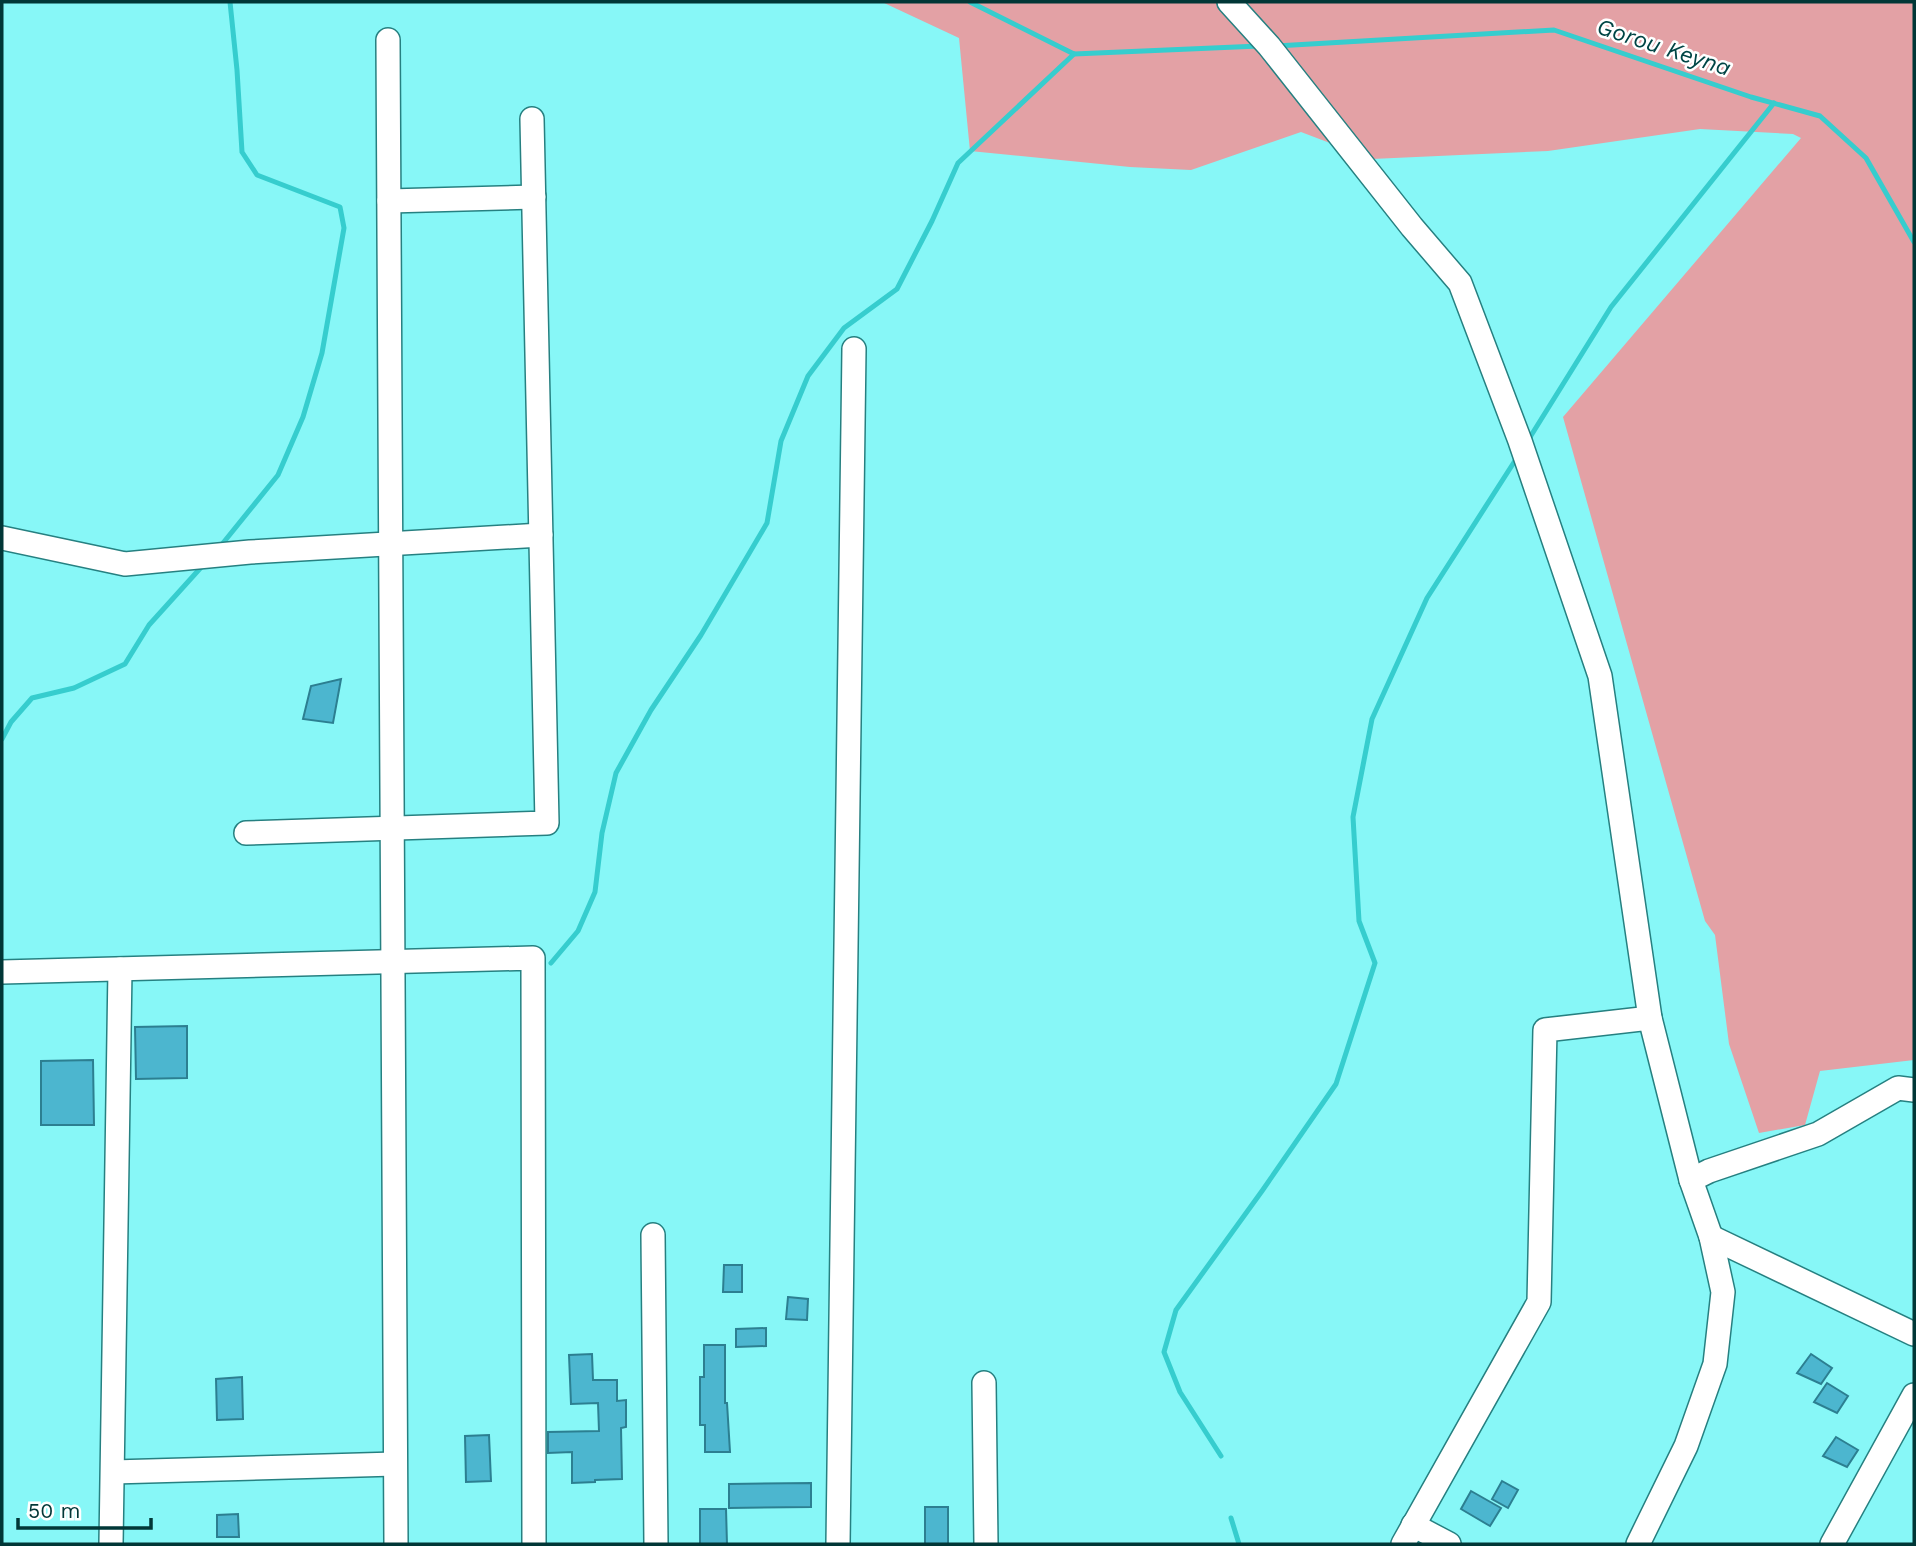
<svg xmlns="http://www.w3.org/2000/svg" width="1916" height="1546" font-family="'Work Sans',sans-serif">
  <rect width="100%" height="100%" fill="#87f7f7"/>
  <polygon fill="#e3a1a5" points="882,2 1914,2 1914,1060 1820,1071 1805,1125 1759,1133 1729,1044 1715,935 1705,921 1563,417 1801,138 1793,134 1700,129 1548,151 1372,159 1301,132 1191,170 1130,167 970,151 959,38"/>
  <g fill="none" stroke-linecap="round" stroke-linejoin="round">
    <g stroke="#36cdce" stroke-width="5">
      <polyline points="970,2 1074,54 1259,46"/>
      <polyline points="1276,46 1554,30 1751,97 1820,116 1866,158 1914,242"/>
      <polyline points="1527,442 1611,307 1774,103"/>
      <polyline points="219,548 278,475 303,417 322,353 344,228 340,207 257,175 242,152 237,70 230,2"/>
      <polyline points="2,739 11,722 32,698 74,688 125,664 149,625 205,563"/>
      <polyline points="551,963 578,931 595,892 602,833 616,773 651,710 701,635 767,523 781,441 808,376 844,328 897,289 932,221 958,163 1074,54"/>
      <polyline points="1221,1456 1180,1392 1164,1352 1176,1310 1262,1191 1336,1084 1375,963 1359,921 1353,817 1372,719 1427,598 1518,456"/>
      <polyline points="1231,1518 1239,1544"/>
    </g>
  </g>
  <g fill="#4cb6cf" stroke="#2c7f91" stroke-width="2">
    <polygon points="341,679 333,723 303,719 311,686"/>
    <polygon points="187,1026 187,1078 136,1079 135,1027"/>
    <polygon points="93,1060 94,1125 41,1125 41,1061"/>
    <polygon points="724,1265 742,1265 742,1292 723,1292"/>
    <polygon points="788,1297 808,1299 807,1320 786,1319"/>
    <polygon points="766,1328 766,1346 736,1347 736,1329"/>
    <polygon points="704,1345 725,1345 725,1403 727,1403 730,1452 705,1452 705,1425 700,1425 700,1377 704,1377"/>
    <polygon points="592,1354 593,1380 617,1380 617,1401 626,1400 626,1427 621,1428 622,1479 595,1480 595,1482 572,1483 572,1452 548,1453 548,1432 599,1431 598,1403 571,1404 569,1355"/>
    <polygon points="1811,1354 1832,1368 1821,1384 1797,1373"/>
    <polygon points="242,1377 243,1419 217,1420 216,1379"/>
    <polygon points="1827,1383 1848,1396 1837,1413 1814,1402"/>
    <polygon points="489,1435 491,1481 466,1482 465,1436"/>
    <polygon points="1836,1437 1858,1450 1847,1467 1823,1456"/>
    <polygon points="1502,1481 1518,1490 1508,1508 1492,1499"/>
    <polygon points="811,1483 811,1507 729,1508 729,1484"/>
    <polygon points="1471,1491 1501,1508 1490,1526 1461,1509"/>
    <rect x="925" y="1507" width="23" height="37"/>
    <polygon points="700,1509 726,1509 727,1544 700,1544"/>
    <polygon points="238,1514 239,1537 217,1537 217,1515"/>
  </g>
  <g fill="none" stroke-linecap="round" stroke-linejoin="round">
    <defs>
      <g id="minor">
        <polyline points="1229,2 1269,46 1412,227 1460,283 1520,441 1600,676 1650,1018 1691,1180 1711,1237 1723,1292 1715,1364 1686,1446 1638,1544"/>
        <polyline points="388,40 396,1544"/>
        <polyline points="389,201 534,197"/>
        <polyline points="2,538 125,564 250,552 541,535"/>
        <polyline points="246,833 547,823 532,119"/>
        <polyline points="2,972 533,958 534,1544"/>
        <polyline points="1691,1180 1709,1171 1818,1134 1898,1088 1914,1090"/>
        <polyline points="653,1235 656,1544"/>
        <polyline points="1711,1237 1914,1334"/>
        <polyline points="984,1383 986,1544"/>
        <polyline points="113,1472 395,1464"/>
        <polyline points="1413,1525 1449,1544"/>
        <polyline points="111,1544 120,969"/>
        <polyline points="838,1544 854,349"/>
        <polyline points="1403,1544 1539,1302 1545,1030 1650,1018"/>
        <polyline points="1832,1544 1914,1395"/>
      </g>
    </defs>
    <use href="#minor" stroke="#268081" stroke-width="26"/>
    <use href="#minor" stroke="#fff" stroke-width="23"/>
  </g>
  <g text-anchor="middle" stroke-width="5" stroke-linejoin="round" paint-order="stroke">
    <g font-size="23" font-style="italic" fill="#004545" stroke="#fff">
      <text transform="translate(1664 47) rotate(18)" y="8">Gorou Keyna</text>
    </g>
  </g>
  <rect width="1916" height="1546" fill="none" stroke="#013737" stroke-width="7"/>
  <path d="M18 1518v10h133v-10" fill="none" stroke="#013737" stroke-width="3.5"/>
  <text x="28" y="1518" font-size="21" fill="#013737" stroke="#ffffff" stroke-width="5" paint-order="stroke">50 m</text>
</svg>
